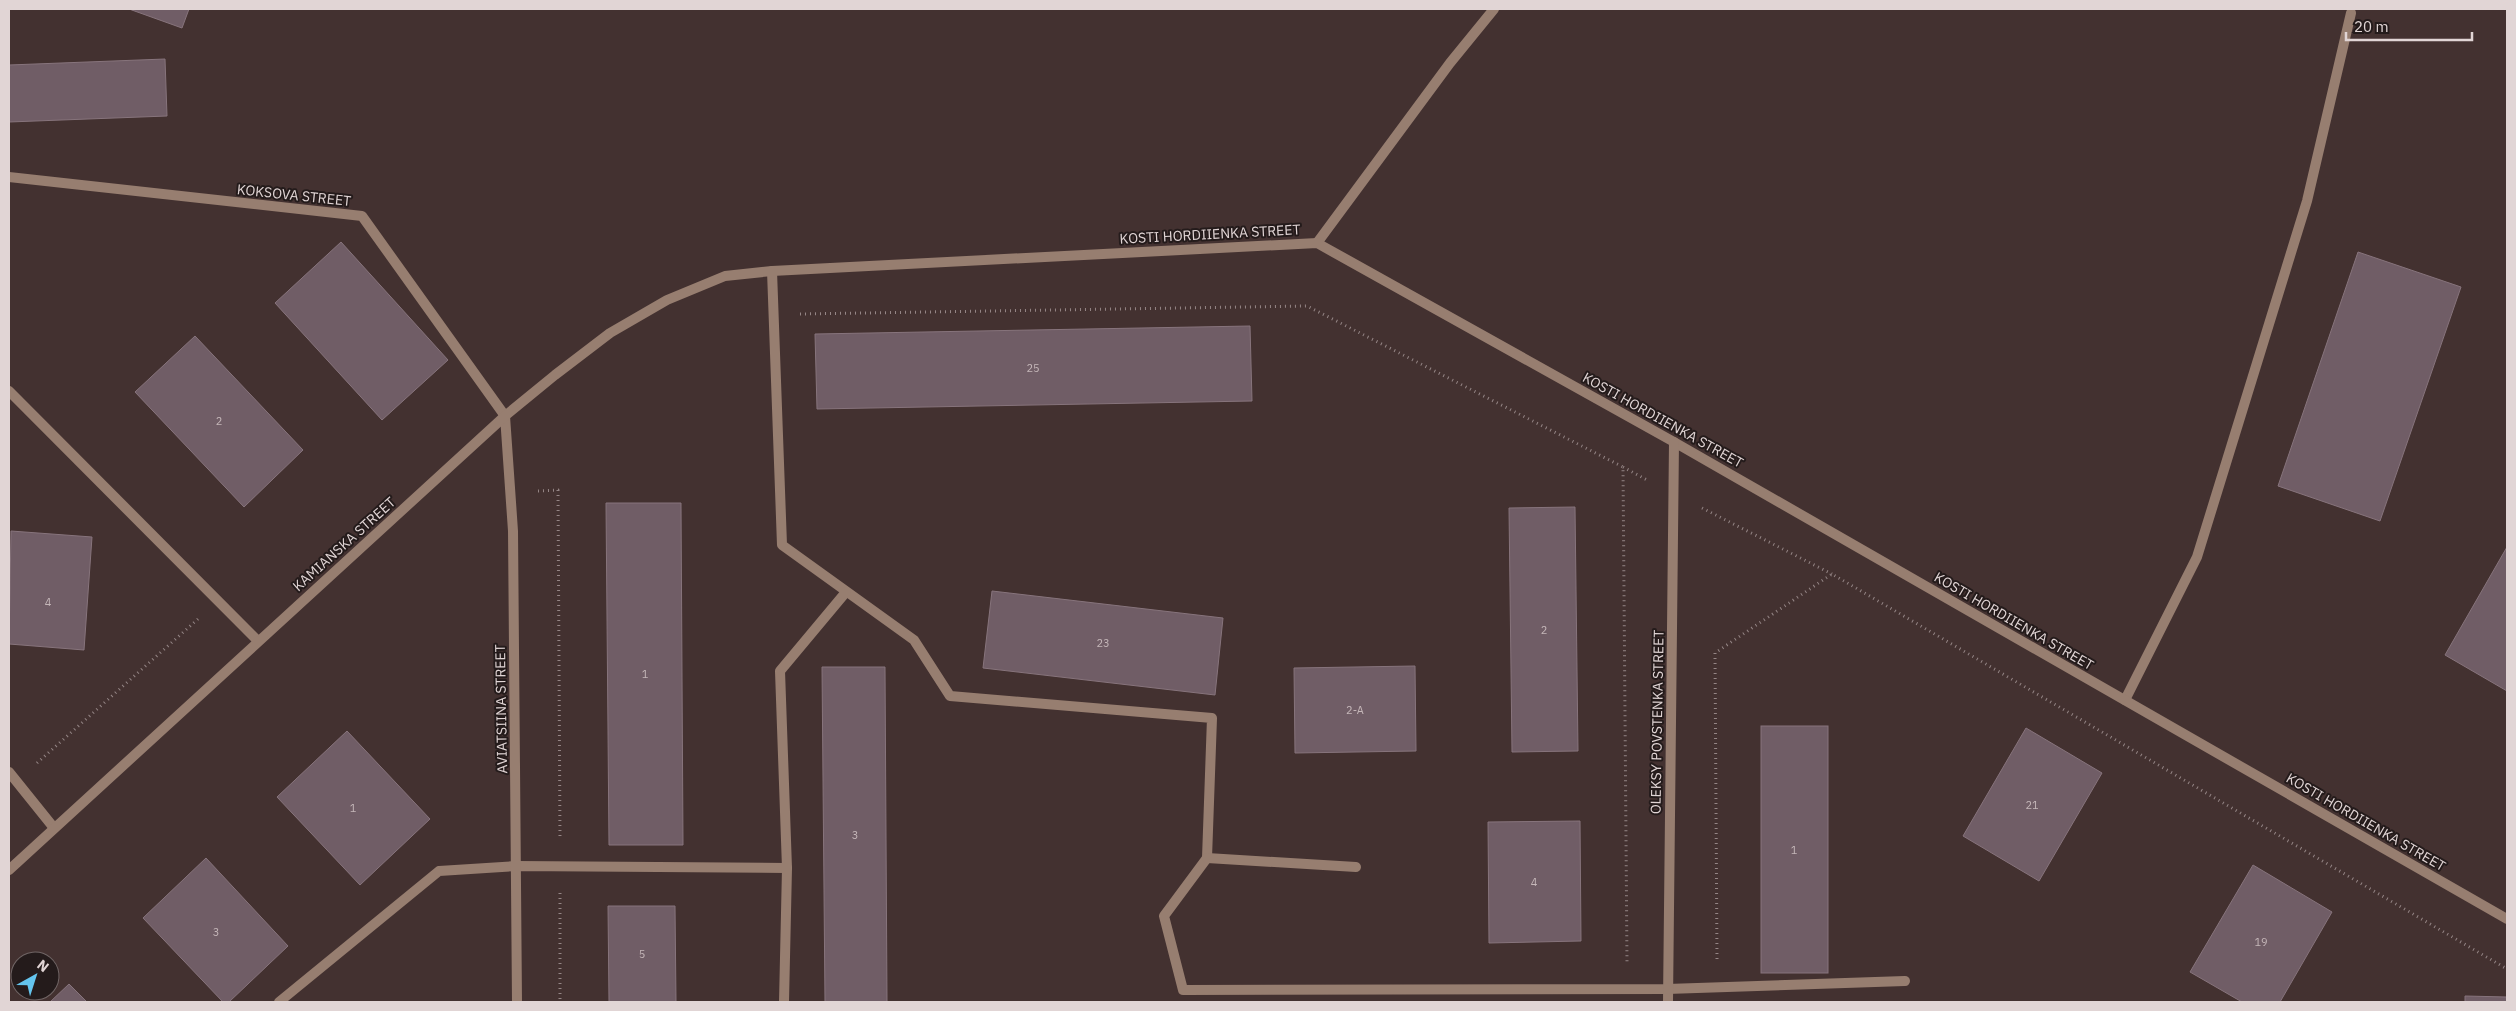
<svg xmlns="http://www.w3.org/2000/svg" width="2516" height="1011" font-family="'IBM Plex Sans',sans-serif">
  <rect width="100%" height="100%" fill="#433130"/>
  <g fill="#705d66" stroke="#87747c">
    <polygon points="129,9 189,9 182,28"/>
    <polygon points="165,59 167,116 9,122 9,65"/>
    <polygon points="341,242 448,360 382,420 275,303"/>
    <polygon points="2358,252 2461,287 2380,521 2278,486"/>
    <polygon points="1250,326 1252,401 817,409 815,334"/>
    <polygon points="195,336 303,450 244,507 135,392"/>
    <polygon points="606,503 681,503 683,845 609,845"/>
    <polygon points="1575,507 1578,751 1512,752 1509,508"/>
    <polygon points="11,531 92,537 84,650 9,644"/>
    <polygon points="2507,547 2507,691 2445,655"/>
    <polygon points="992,591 1223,618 1215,695 983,668"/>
    <polygon points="1415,666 1416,751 1295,753 1294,668"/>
    <polygon points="822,667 885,667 887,1002 825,1002"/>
    <rect x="1761" y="726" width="67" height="247"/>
    <polygon points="2026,728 2102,773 2039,881 1963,836"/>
    <polygon points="347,731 430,819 360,885 277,797"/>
    <polygon points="1580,821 1581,941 1489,943 1488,822"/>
    <polygon points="206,858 288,946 229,1002 223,1002 143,918"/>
    <polygon points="2253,865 2332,912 2280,1002 2242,1002 2190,972"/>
    <polygon points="608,906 675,906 676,1002 609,1002"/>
    <polygon points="69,984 87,1002 50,1002"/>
    <polygon points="2465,996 2507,997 2507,1002 2465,1002"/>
  </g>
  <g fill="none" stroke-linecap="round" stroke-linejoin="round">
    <g stroke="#958686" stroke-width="3" stroke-dasharray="1 4" stroke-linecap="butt">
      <polyline points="800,314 1307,306 1623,467 1627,962"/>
      <polyline points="1623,467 1647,480"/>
      <polyline points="538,491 558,490 560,839"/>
      <polyline points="1702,508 1832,574"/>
      <polyline points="37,763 198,619"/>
      <polyline points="560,893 560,1002"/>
      <polyline points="1717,959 1715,653 1832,574 2507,969"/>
    </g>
    <g stroke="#977e70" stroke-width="10">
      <polyline points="1317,243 1450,63 1494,9"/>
      <polyline points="772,271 782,545 914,640 950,696 1212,718 1207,858 1164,916 1183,990 1667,989 1905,981"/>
      <polyline points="9,391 258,641"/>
      <polyline points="2125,700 2197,557 2307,201 2351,13"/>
      <polyline points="9,772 54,828"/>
      <polyline points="1207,858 1356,867"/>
      <polyline points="279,1002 439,871 516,866 787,868"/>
      <polyline points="784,1002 787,868 780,671 846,592"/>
    </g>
    <g stroke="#977e70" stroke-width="10">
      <polyline points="9,177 362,216 505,416 513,531 517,1002"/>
      <polyline points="9,870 505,416 555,375 610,333 667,300 725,276 772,271 1317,243 1674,442 2507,919"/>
      <polyline points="1668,1002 1674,442"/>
    </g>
  </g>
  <g text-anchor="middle" stroke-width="4" stroke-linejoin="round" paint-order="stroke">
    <g font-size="11" fill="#c5b7b9">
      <text x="1033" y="372">25</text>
      <text x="219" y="425">2</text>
      <text x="48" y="606">4</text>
      <text x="1544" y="634">2</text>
      <text x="1103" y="647">23</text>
      <text x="645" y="678">1</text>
      <text x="1355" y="714">2-А</text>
      <text x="2032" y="809">21</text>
      <text x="353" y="812">1</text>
      <text x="855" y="839">3</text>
      <text x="1794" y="854">1</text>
      <text x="1534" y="886">4</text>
      <text x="216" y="936">3</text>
      <text x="2261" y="946">19</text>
      <text x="642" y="958">5</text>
    </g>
    <g font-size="14" fill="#e1d5d5" stroke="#241b1b">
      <text transform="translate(294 195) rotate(6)" y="5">KOKSOVA STREET</text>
      <text transform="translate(1210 234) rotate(-3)" y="5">KOSTI HORDIIENKA STREET</text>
      <text transform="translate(1663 420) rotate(29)" y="5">KOSTI HORDIIENKA STREET</text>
      <text transform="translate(344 544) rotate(-42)" y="5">KAMIANSKA STREET</text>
      <text transform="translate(2014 621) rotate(30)" y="5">KOSTI HORDIIENKA STREET</text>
      <text transform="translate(501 709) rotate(-91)" y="5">AVIATSIINA STREET</text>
      <text transform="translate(1657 722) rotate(-89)" y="5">OLEKSY POVSTENKA STREET</text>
      <text transform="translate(2366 822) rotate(30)" y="5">KOSTI HORDIIENKA STREET</text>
    </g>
  </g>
  <rect width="2516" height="1011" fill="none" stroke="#e1d5d5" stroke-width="20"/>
  <g transform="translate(35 976) rotate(39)"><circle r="24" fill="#241b1b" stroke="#706565"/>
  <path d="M0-4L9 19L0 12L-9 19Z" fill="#64c5ee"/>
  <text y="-8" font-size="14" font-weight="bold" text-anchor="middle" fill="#e1d5d5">N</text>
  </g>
  <path d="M2346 32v8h126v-8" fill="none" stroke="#e1d5d5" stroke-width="2.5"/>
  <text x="2354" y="32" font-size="15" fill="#e1d5d5" stroke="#241b1b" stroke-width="4" paint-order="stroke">20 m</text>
</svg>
